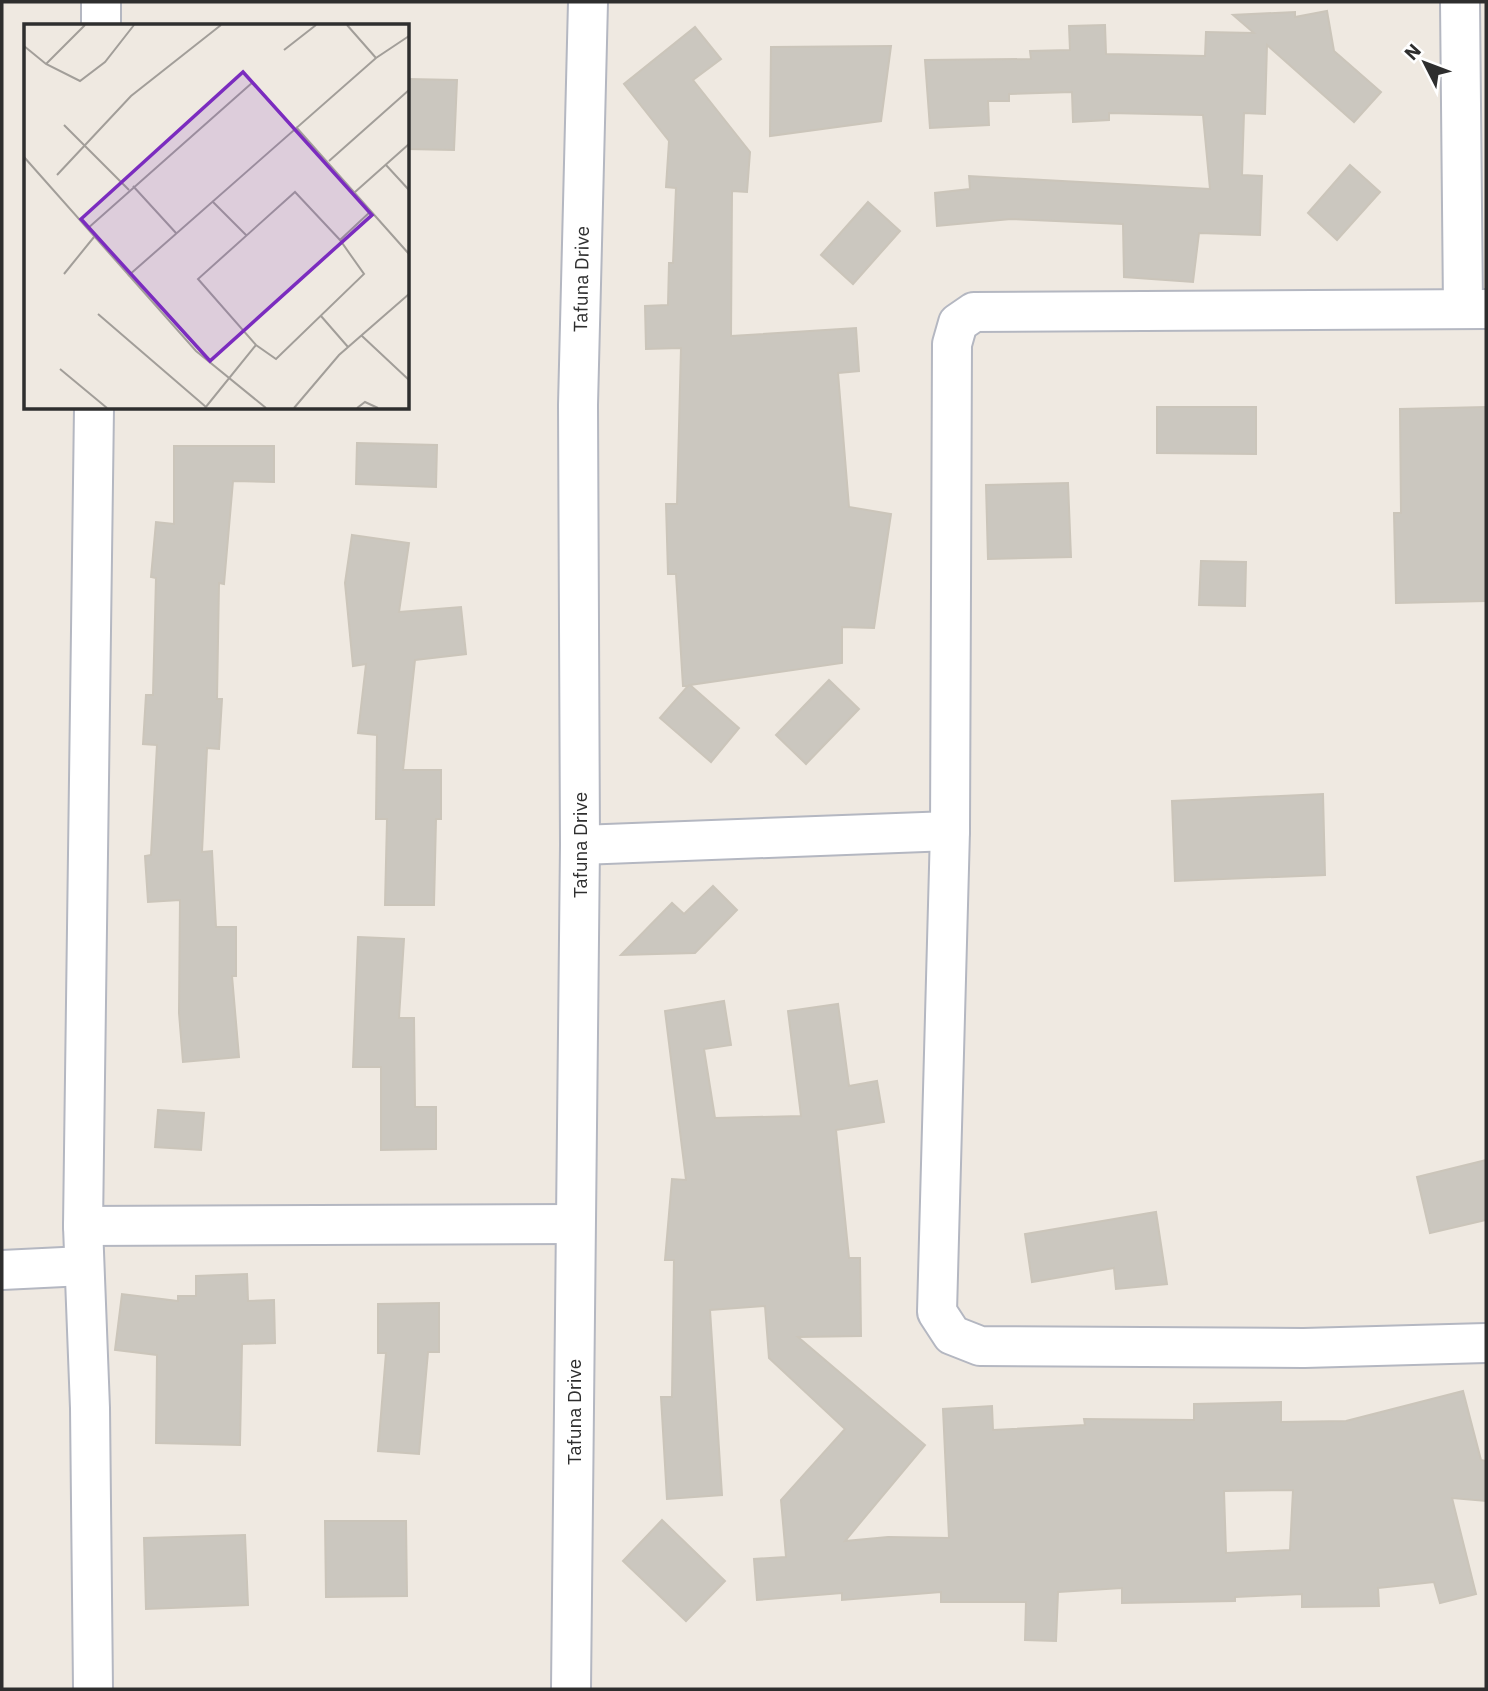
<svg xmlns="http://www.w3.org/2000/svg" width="1488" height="1691" font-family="'IBM Plex Sans',sans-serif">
  <rect width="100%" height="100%" fill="#efe9e1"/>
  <g fill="#cbc7bf" stroke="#cbc5ba" stroke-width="2" fill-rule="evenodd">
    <polygon points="1327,11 1334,51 1381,92 1354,122 1267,45 1265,114 1244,113 1242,175 1262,176 1260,235 1199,233 1193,282 1124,277 1123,224 1011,219 937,226 935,193 970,189 969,176 1210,189 1203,115 1109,113 1109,120 1073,122 1072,92 1009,94 1009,101 988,101 989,125 930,128 925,60 1031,59 1030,51 1070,50 1069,26 1105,25 1106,54 1205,56 1206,32 1254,33 1233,15 1295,12 1295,17"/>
    <polygon points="695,27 721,59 693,80 750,152 747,192 732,191 731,336 856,328 859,371 838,373 849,507 891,514 874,628 842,627 842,663 690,685 739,728 711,762 660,718 688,686 683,686 676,574 668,574 666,504 677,504 681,348 646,349 645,306 668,305 669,263 673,263 676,188 666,187 669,141 624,84"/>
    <polygon points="891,46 881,121 770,136 771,47"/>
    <polygon points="408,79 457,80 454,150 408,149"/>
    <polygon points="1350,165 1380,192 1337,240 1308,213"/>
    <polygon points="868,202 900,231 853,284 821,255"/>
    <polygon points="1157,407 1256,407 1256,454 1157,453"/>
    <polygon points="1486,407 1486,601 1396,603 1394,513 1401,513 1400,409"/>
    <polygon points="357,443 437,445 436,487 356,484"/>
    <polygon points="174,446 274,446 274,482 233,481 224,584 219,583 217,699 222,699 219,749 207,748 202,852 212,851 216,927 236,927 236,976 232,976 239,1057 183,1062 179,1013 180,900 148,902 145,856 151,855 157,745 143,744 146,695 153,695 156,578 151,577 156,522 174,524"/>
    <polygon points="1068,483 1071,557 988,559 986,485"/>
    <polygon points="352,535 409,543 399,612 461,607 466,654 415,660 403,770 441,770 441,819 436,819 434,905 385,905 387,819 376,819 377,735 358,733 366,664 353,666 345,583"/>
    <polygon points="1201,561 1246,562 1245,606 1199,605"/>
    <polygon points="829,680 859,709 806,764 776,735"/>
    <polygon points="1323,794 1325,875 1175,881 1172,801"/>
    <polygon points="713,886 737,910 695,953 621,955 672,903 684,914"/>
    <polygon points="358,937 404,939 399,1018 414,1018 415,1107 436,1107 436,1149 381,1150 381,1067 353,1067"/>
    <path d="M724 1001 731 1045 704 1049 715 1118 801 1116 788 1011 838 1004 849 1086 877 1081 884 1122 836 1130 849 1258H860L861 1336 798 1337 925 1445 845 1541 888 1537 949 1538 943 1409 992 1406 993 1430 1085 1425 1084 1419 1194 1420V1404L1281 1402V1422L1346 1421 1463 1391 1481 1460 1486 1461V1501L1452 1498 1476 1594 1440 1603 1434 1582 1378 1588 1379 1606 1302 1607V1594L1235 1597V1601L1122 1603V1588L1058 1592 1056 1641 1025 1640 1026 1602H941V1592L842 1600V1593L757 1600 754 1559 786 1557 781 1500 845 1429 769 1358 765 1306 710 1310 722 1495 667 1499 661 1397H672L674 1260H665L672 1179 686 1180 665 1011ZM1293 1490 1290 1550 1226 1553 1224 1491Z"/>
    <polygon points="158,1110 204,1113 201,1150 155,1147"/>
    <polygon points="1486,1160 1486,1220 1430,1233 1417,1177"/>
    <polygon points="1156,1212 1167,1284 1116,1289 1114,1268 1032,1282 1025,1234"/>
    <polygon points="247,1274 248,1301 274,1300 275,1343 242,1344 240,1445 156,1443 157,1355 115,1350 122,1294 178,1301 178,1296 196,1296 196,1276"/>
    <polygon points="439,1303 439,1352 428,1352 419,1454 378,1451 386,1353 378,1353 378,1304"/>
    <polygon points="662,1520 725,1581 686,1621 623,1561"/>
    <polygon points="325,1521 406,1521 407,1596 326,1597"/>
    <polygon points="245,1535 248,1605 146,1609 144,1538"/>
  </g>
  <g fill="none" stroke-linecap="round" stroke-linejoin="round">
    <defs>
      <g id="minor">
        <polyline points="1460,2 1463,308"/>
        <polyline points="101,26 101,2"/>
        <polyline points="1486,309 974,312 958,323 952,344 950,831 937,1312 952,1335 980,1346 1304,1348 1486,1343"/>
        <polyline points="580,845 950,831"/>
        <polyline points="83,1226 575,1224"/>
        <polyline points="2,1270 84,1266"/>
        <polyline points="93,1689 90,1408 83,1226 94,408"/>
      </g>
      <polyline id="secondary" points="571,1689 580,845 578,405 588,2"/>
    </defs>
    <use href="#minor" stroke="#b4b7c1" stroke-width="42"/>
    <use href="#secondary" stroke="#b4b7c1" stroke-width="42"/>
    <use href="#minor" stroke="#fff" stroke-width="38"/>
    <use href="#secondary" stroke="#fff" stroke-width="38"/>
  </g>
  <g text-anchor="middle" stroke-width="7" stroke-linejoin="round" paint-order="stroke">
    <g font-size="19" fill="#2e2e2e" stroke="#fff">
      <text transform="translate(581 279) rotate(-89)" y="7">Tafuna Drive</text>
      <text transform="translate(580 845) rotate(-90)" y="7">Tafuna Drive</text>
      <text transform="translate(574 1412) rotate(-90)" y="7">Tafuna Drive</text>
    </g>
  </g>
  <g transform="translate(24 24)">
    <rect width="385" height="385" fill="#efe9e1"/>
    <path fill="none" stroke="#a29e99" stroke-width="2" d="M323 1 352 34M0 22 22 40 56 57 81 38 110 1M260 26 292 1M22 40 61 1M40 101 105 166M272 103 385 230M0 133 172 327 242 384M305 137 385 66M362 141 385 166M33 151 107 72 197 1M109 162 152 209M271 168 316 216 340 250 252 335 232 321 174 255ZM331 168 385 120M188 177 222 211M63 205 229 58M316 216 347 187M40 250 70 213M104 252 352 34 385 12M74 290 182 383M297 292 324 323M338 312 385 356M36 345 83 384M181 384 232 321M270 384 315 331 385 270M333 384 341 378 354 384"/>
    <path fill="#7b2cbf" fill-opacity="0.15" stroke="#7b2cbf" stroke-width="3.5" d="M219 48 348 191 186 337 57 195Z"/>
    <rect width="385" height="385" fill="none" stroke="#2e2e2e" stroke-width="3.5"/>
  </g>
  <rect width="1488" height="1691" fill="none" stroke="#2e2e2e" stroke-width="7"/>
  <g transform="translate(1425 63) rotate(312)" stroke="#ffffff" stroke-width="5" paint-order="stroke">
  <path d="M0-5L12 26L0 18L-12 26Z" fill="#2e2e2e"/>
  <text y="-10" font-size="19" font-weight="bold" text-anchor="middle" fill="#2e2e2e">N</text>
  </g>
</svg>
